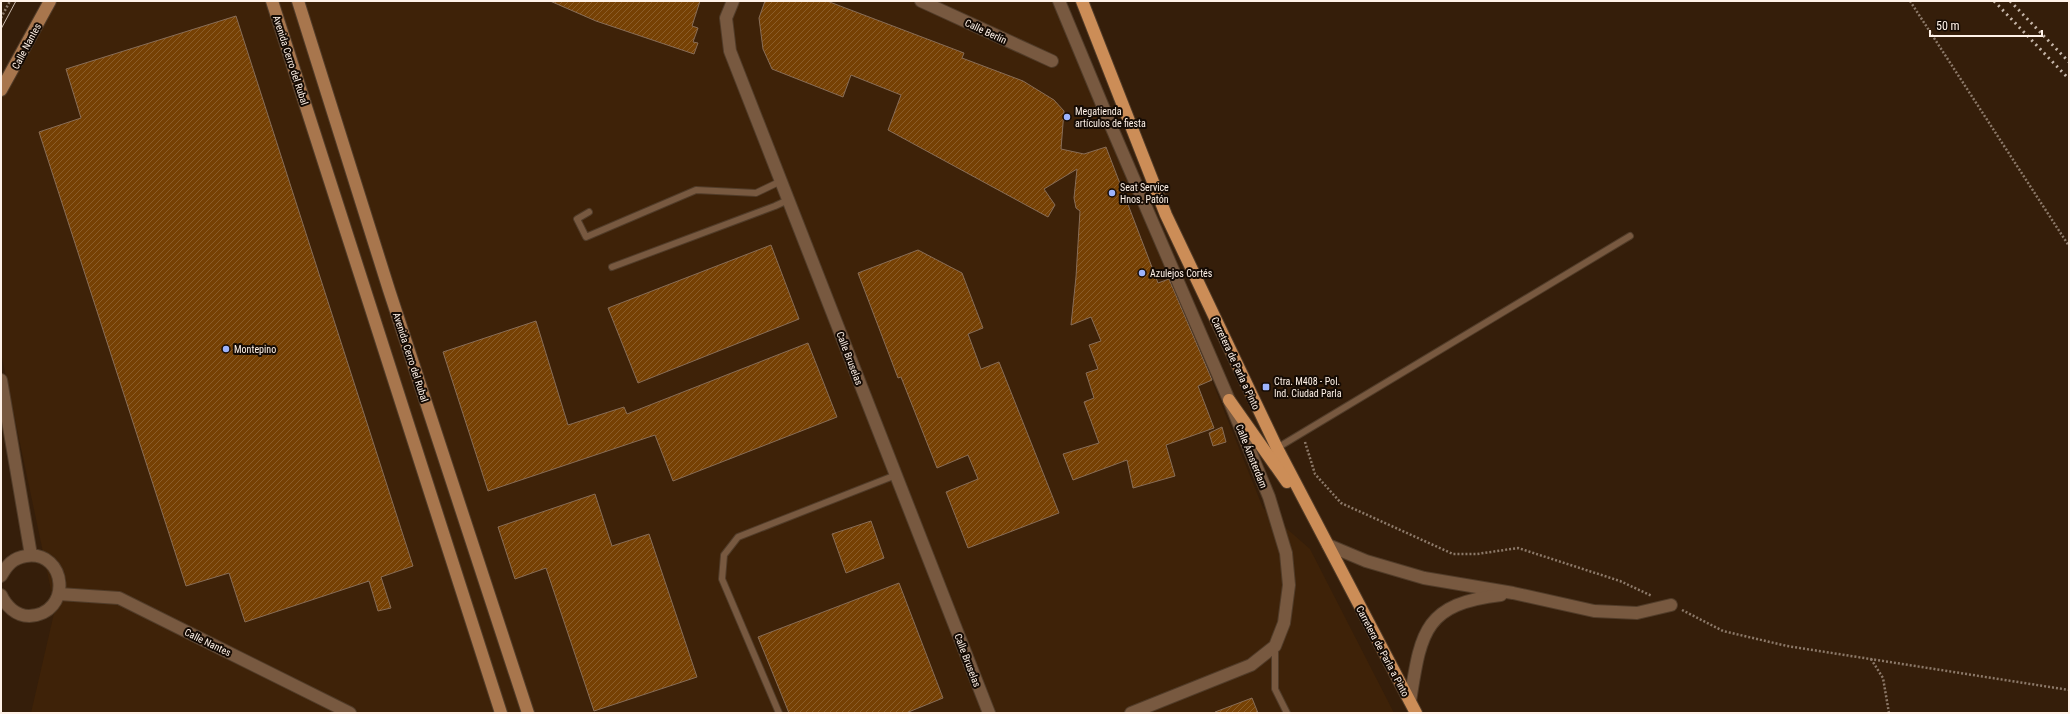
<svg xmlns="http://www.w3.org/2000/svg" width="2070" height="714" font-family="'Roboto Condensed',sans-serif">
  <defs>
    <pattern id="building-hatch" width="6" height="6" patternUnits="userSpaceOnUse"><rect width="6" height="6" fill="#764104"/><path d="M-1 1l2-2M0 6l6-6M5 7l2-2" fill="none" stroke="#8b5d29"/></pattern>
  </defs>
  <rect width="100%" height="100%" fill="#351e0a"/>
  <polygon fill="#3e2208" points="44,1 1056,1 1171,279 1263,508 1310,549 1394,713 31,713 55,609 1,353 1,81"/>
  <g fill="url(#building-hatch)" stroke="#886d57">
    <polygon points="550,1 700,1 692,26 698,28 693,42 698,43 694,54 596,21"/>
    <polygon points="765,1 827,1 964,53 962,58 1023,81 1054,100 1064,111 1061,149 1084,154 1106,147 1158,283 1169,279 1212,380 1198,386 1214,428 1166,445 1175,476 1133,488 1127,460 1073,480 1063,454 1099,443 1084,402 1094,398 1086,373 1098,369 1089,345 1101,341 1091,317 1071,325 1076,277 1080,211 1076,208 1074,198 1077,169 1044,189 1055,205 1048,217 888,130 901,95 851,75 843,97 772,69 763,49 759,18"/>
    <polygon points="236,16 413,566 381,577 391,608 378,611 369,581 245,622 229,573 186,586 39,132 81,118 66,69"/>
    <polygon points="771,245 799,319 638,383 608,308"/>
    <polygon points="918,250 962,273 983,328 968,334 981,369 999,362 1059,513 968,548 946,492 978,479 968,455 937,468 901,377 898,378 858,273"/>
    <polygon points="536,321 568,425 624,407 627,414 808,343 837,417 673,481 655,435 488,491 443,352"/>
    <polygon points="1222,427 1226,442 1213,446 1209,433"/>
    <polygon points="595,494 612,546 649,534 697,677 594,711 546,568 515,579 498,527"/>
    <polygon points="871,521 884,558 846,573 832,534"/>
    <polygon points="899,583 943,698 906,713 789,713 758,637"/>
    <polygon points="1252,698 1258,713 1215,713 1215,712"/>
  </g>
  <g fill="none" stroke-linecap="round" stroke-linejoin="round">
    <defs>
      <g id="lane">
        <polyline points="589,212 577,219 586,237 696,190 756,193 781,181"/>
        <polyline points="612,267 775,206 788,200"/>
        <polyline points="1277,448 1630,236"/>
        <polyline points="1275,646 1275,689 1287,713"/>
        <polyline points="779,713 722,579 724,555 738,537 896,475"/>
      </g>
      <g id="street">
        <polyline points="733,1 726,18 730,51 989,713"/>
        <polyline points="921,1 1052,61"/>
        <polyline points="1059,1 1111,126 1229,400 1269,497 1286,553 1289,585 1284,623 1275,646 1251,665 1131,713"/>
        <polyline points="1,380 31,555"/>
        <polyline points="1328,545 1366,561 1424,578 1513,593 1594,611 1637,613 1671,605"/>
        <path d="M1 576C7 565 13 558 26 556 67 550 73 614 29 616 16 616 6 606 1 595"/>
        <polyline points="59,594 119,598 350,713"/>
        <path d="M1410 701C1421 633 1423 604 1501 595"/>
      </g>
      <g id="secondary">
        <polyline points="272,1 501,713"/>
        <polyline points="298,1 389,290 528,713"/>
        <polyline points="1,90 50,1"/>
      </g>
      <g id="primary">
        <polyline points="1082,1 1166,215 1277,448 1416,713"/>
        <polyline points="1229,400 1287,482"/>
      </g>
    </defs>
    <use href="#lane" stroke="#513c29" stroke-width="8"/>
    <use href="#street" stroke="#513c29" stroke-width="14"/>
    <use href="#secondary" stroke="#513c29" stroke-width="14"/>
    <use href="#primary" stroke="#513c29" stroke-width="14"/>
    <g stroke="#8c7969" stroke-width="2.5" stroke-dasharray="2 2" stroke-linecap="butt">
      <polyline points="1910,1 2069,246"/>
      <polyline points="1,18 10,1"/>
      <polyline points="1305,442 1315,474 1341,503 1453,554 1477,554 1518,548 1620,581 1652,596"/>
      <polyline points="1682,610 1723,631 1787,646 2069,690"/>
      <polyline points="1871,659 1883,678 1889,713"/>
    </g>
    <use href="#lane" stroke="#785940" stroke-width="6"/>
    <use href="#street" stroke="#785940" stroke-width="12"/>
    <use href="#secondary" stroke="#a8764d" stroke-width="12"/>
    <use href="#primary" stroke="#cc8d57" stroke-width="12"/>
    <polyline stroke="#c7b7aa" stroke-width="1" points="1,29 16,1"/>
    <g stroke="#c7b7aa" stroke-width="3" stroke-dasharray="2 4" stroke-linecap="butt">
      <polyline points="1994,1 2069,79"/>
      <polyline points="2010,1 2069,62"/>
    </g>
  </g>
  <g fill="#9db4fd" stroke="#150b04" stroke-width="1.5">
    <circle cx="1067" cy="117" r="4"/>
    <circle cx="1112" cy="193" r="4"/>
    <circle cx="1142" cy="273" r="4"/>
    <circle cx="226" cy="349" r="4"/>
    <rect x="1262" y="383" width="8" height="8" rx="2"/>
  </g>
  <g text-anchor="middle" stroke-width="4" stroke-linejoin="round" paint-order="stroke">
    <g font-size="10" fill="#fff2e8" stroke="#150b04">
      <text transform="translate(986 31) rotate(25)" y="4">Calle Berlín</text>
      <text transform="translate(26 46) rotate(-62)" y="4">Calle Nantes</text>
      <text transform="translate(291 60) rotate(72)" y="4">Avenida Cerro del Rubal</text>
      <text transform="translate(411 357) rotate(72)" y="4">Avenida Cerro del Rubal</text>
      <text transform="translate(850 358) rotate(69)" y="4">Calle Bruselas</text>
      <text transform="translate(1236 363) rotate(65)" y="4">Carretera de Parla a Pinto</text>
      <text transform="translate(1252 456) rotate(68)" y="4">Calle Ámsterdam</text>
      <text transform="translate(208 642) rotate(26)" y="4">Calle Nantes</text>
      <text transform="translate(1383 651) rotate(62)" y="4">Carretera de Parla a Pinto</text>
      <text transform="translate(968 660) rotate(69)" y="4">Calle Bruselas</text>
    </g>
    <g font-size="10" fill="#fff2e8" stroke="#150b04" text-anchor="start">
      <text x="1075" y="115">Megatienda<tspan x="1075" dy="12">artículos de fiesta</tspan></text>
      <text x="1120" y="191">Seat Service<tspan x="1120" dy="12">Hnos. Patón</tspan></text>
      <text x="1150" y="277">Azulejos Cortés</text>
      <text x="234" y="353">Montepino</text>
      <text x="1274" y="385">Ctra. M408 - Pol.<tspan x="1274" dy="12">Ind. Ciudad Parla</tspan></text>
    </g>
  </g>
  <rect width="2070" height="714" fill="none" stroke="#fff2e8" stroke-width="4"/>
  <path d="M1930 30v6h112v-6" fill="none" stroke="#fff2e8" stroke-width="2"/>
  <text x="1936" y="30" font-size="12" fill="#fff2e8" stroke="#150b04" stroke-width="3" paint-order="stroke">50 m</text>
</svg>
